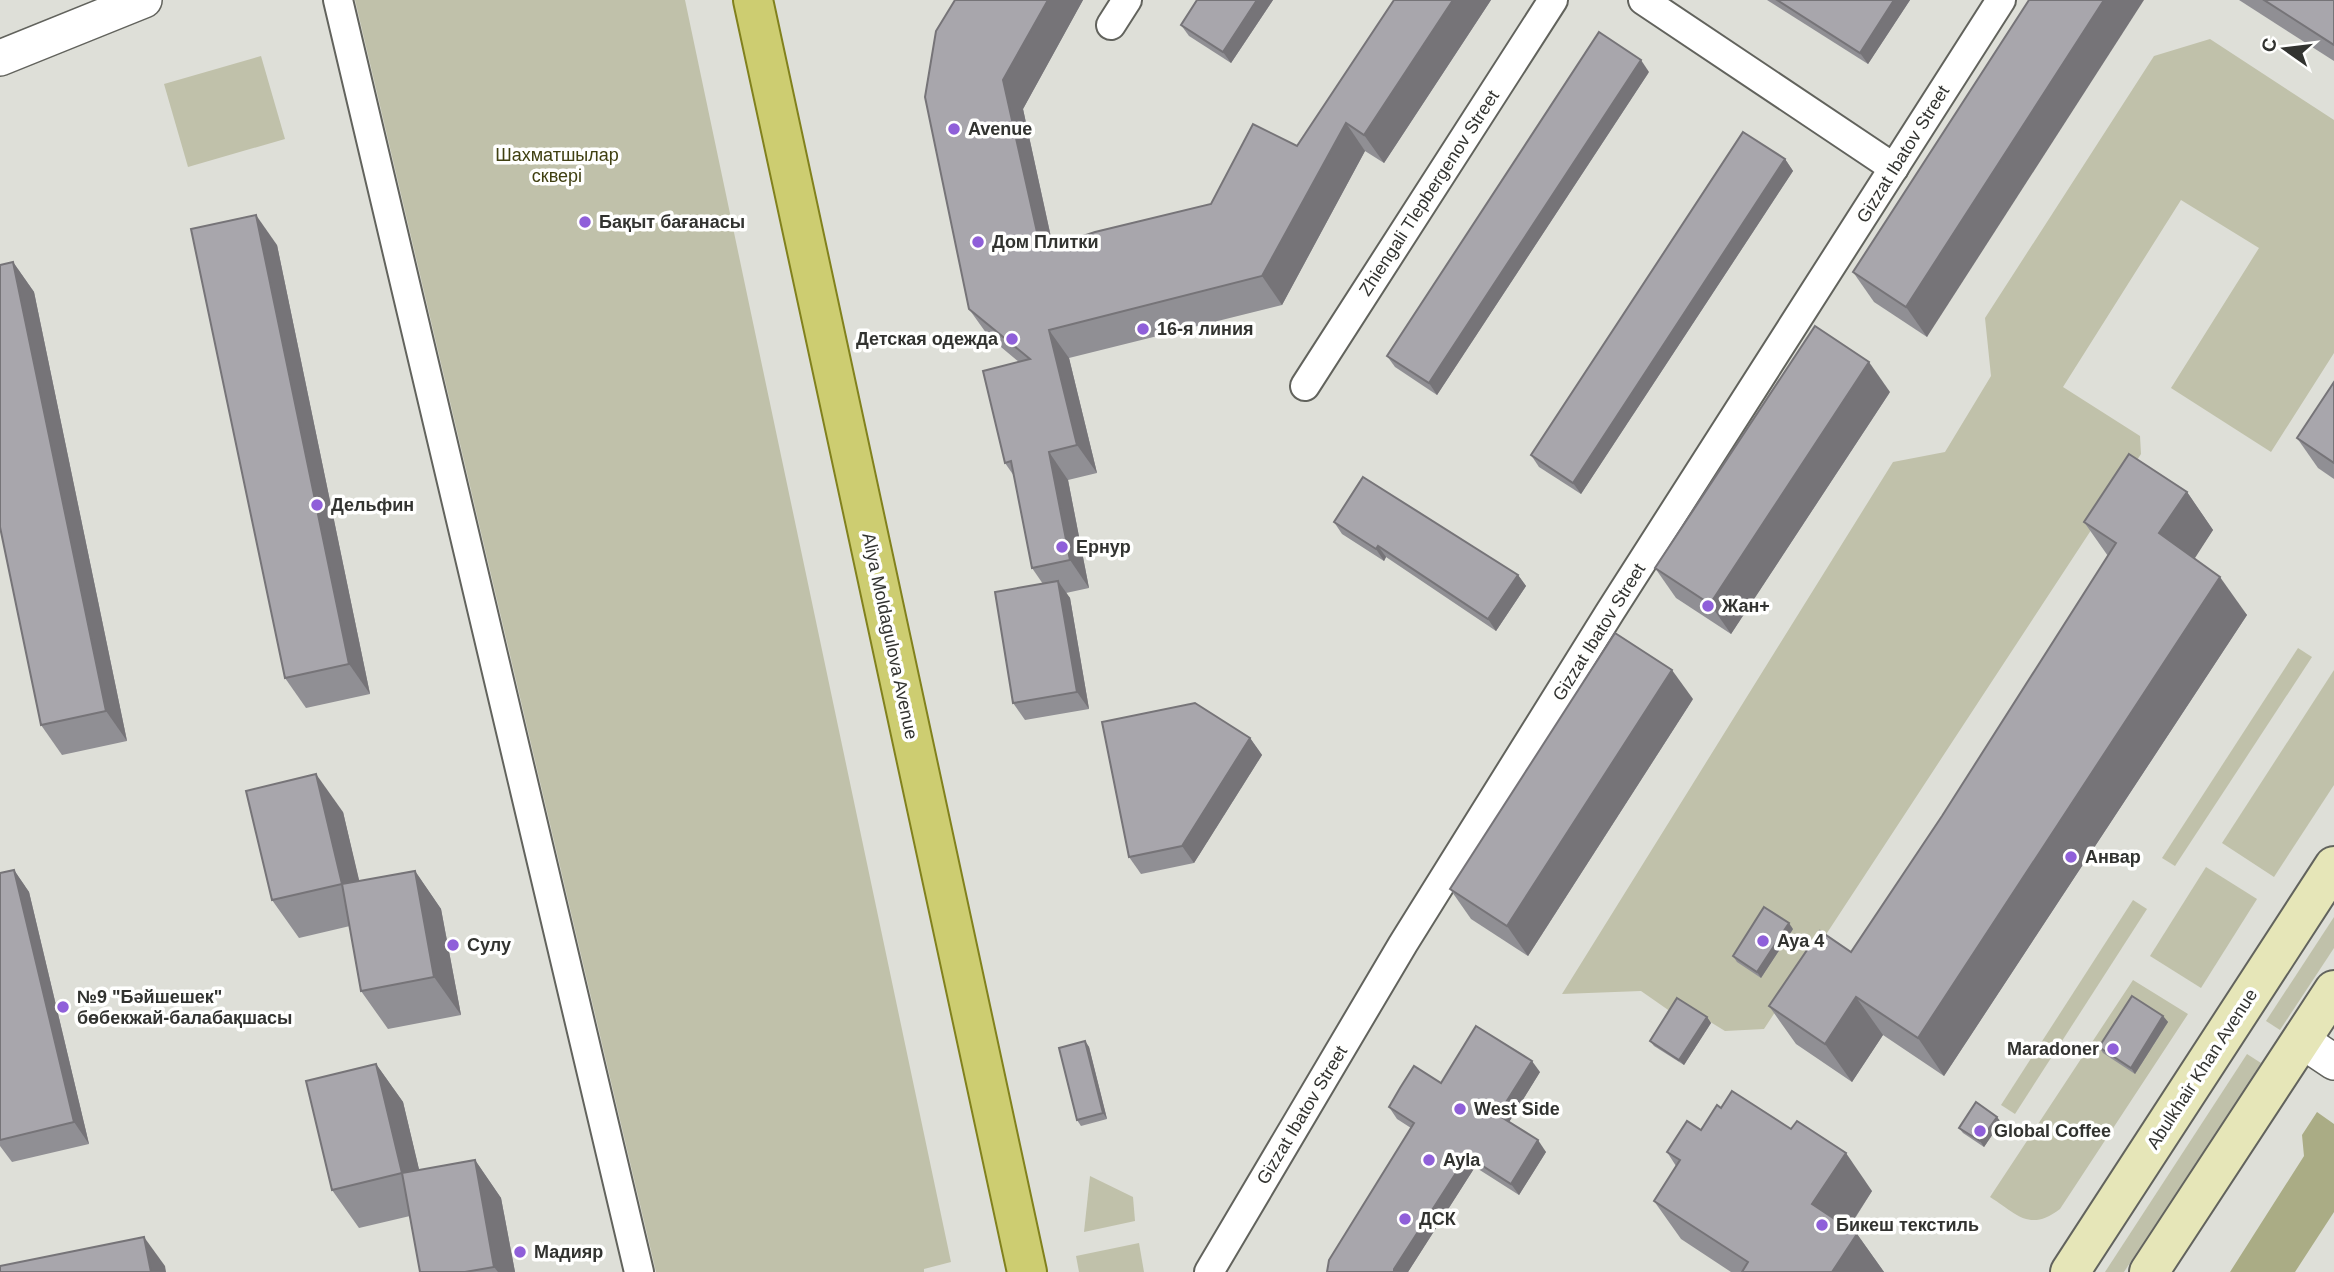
<svg xmlns="http://www.w3.org/2000/svg" width="2334" height="1272" font-family="Arial,sans-serif">
  <rect width="100%" height="100%" fill="#dedfd8"/>
  <g fill="#c0c1aa">
    <polygon points="355,0 685,0 951,1262 924,1269 924,1272 656,1272"/>
    <polygon points="2210,39 2334,120 2334,353 2271,452 2171,388 2259,248 2181,200 2063,387 2140,436 2141,454 1764,1029 1725,1031 1681,1004 1674,1014 1641,991 1562,994 1893,462 1945,452 1991,376 1985,318 2154,56"/>
    <polygon points="261,56 285,139 188,167 164,84"/>
    <polygon points="2298,648 2312,657 2175,866 2162,858"/>
    <polygon points="2334,670 2334,785 2274,877 2222,843"/>
    <polygon points="2206,867 2257,899 2201,988 2150,956"/>
    <polygon points="2133,900 2147,909 2015,1114 2001,1105"/>
    <polygon points="2334,917 2334,948 2280,1030 2266,1021"/>
    <path d="M2133 980 2188 1014 2060 1209C2030 1232 2018 1215 1990 1197Z"/>
    <polygon points="2247,1054 2261,1063 2124,1272 2105,1272"/>
    <polygon points="1090,1176 1133,1197 1135,1221 1084,1232"/>
    <polygon points="1139,1243 1144,1272 1079,1272 1076,1256"/>
  </g>
  <polygon fill="#aaac85" points="2317,1112 2334,1124 2334,1212 2295,1272 2230,1272 2304,1156 2302,1135"/>
  <g fill="none" stroke-linecap="round" stroke-linejoin="round">
    <defs>
      <g id="minor">
        <polyline points="338,0 639,1272"/>
        <polyline points="1643,0 1894,168"/>
        <polyline points="1111,25 1127,0"/>
        <polyline points="1305,386 1553,0"/>
        <polyline points="1209,1272 1403,944 1610,612 2001,0"/>
      </g>
      <g id="tertiary">
        <polyline points="0,58 144,0"/>
        <polyline points="2301,1040 2334,1062"/>
      </g>
      <g id="secondary">
        <polyline points="2070,1272 2334,866"/>
        <polyline points="2149,1272 2334,990"/>
      </g>
      <polyline id="primary" points="753,0 1027,1272"/>
    </defs>
    <use href="#minor" stroke="#62635d" stroke-width="32"/>
    <use href="#tertiary" stroke="#62635d" stroke-width="38"/>
    <use href="#secondary" stroke="#62635d" stroke-width="42"/>
    <use href="#primary" stroke="#81811d" stroke-width="42"/>
    <use href="#minor" stroke="#fff" stroke-width="28"/>
    <use href="#tertiary" stroke="#fff" stroke-width="35"/>
    <use href="#secondary" stroke="#e6e6b8" stroke-width="38"/>
    <use href="#primary" stroke="#cdcd71" stroke-width="38"/>
  </g>
  <g fill="#908f94">
    <polygon points="955,0 1083,0 1023,109 1053,246 1211,204 1297,146 1394,0 1491,0 1384,163 1365,151 1282,305 1069,358 1097,473 1068,480 1089,588 1066,593 1070,598 1089,709 1025,720 1013,703 1043,584 1032,568 1014,476 1005,463 1019,362 989,337 969,309"/>
    <polygon points="1197,0 1273,0 1231,63 1189,36 1181,25"/>
    <polygon points="1767,0 1910,0 1868,64"/>
    <polygon points="2029,0 1927,337 1874,302 1853,272"/>
    <polygon points="2239,0 2334,0 2334,61"/>
    <polygon points="1649,72 1437,395 1395,367 1387,356"/>
    <polygon points="1785,159 1793,171 1581,494 1539,467 1531,455"/>
    <polygon points="277,245 370,694 306,708 285,678"/>
    <polygon points="13,262 34,292 127,741 62,755 41,725"/>
    <polygon points="2334,382 2334,479 2318,468 2297,438"/>
    <polygon points="1890,392 1731,634 1676,598 1655,568"/>
    <polygon points="2187,492 2213,530 2194,558 2247,615 1944,1076 1883,1035 1852,1082 1796,1044 1769,1006 1851,952 1942,816 2108,556 2084,522"/>
    <polygon points="1334,522 1518,575 1526,586 1496,631 1386,557 1384,561 1342,534"/>
    <polygon points="1693,699 1528,956 1471,919 1450,889"/>
    <polygon points="1250,738 1262,755 1194,863 1141,874 1129,857"/>
    <polygon points="343,812 359,881 415,871 441,909 461,1015 388,1029 361,991 350,926 299,938 272,900"/>
    <polygon points="14,870 29,892 89,1144 12,1162 0,1146 0,873"/>
    <polygon points="1793,929 1761,978 1737,962 1733,956"/>
    <polygon points="2163,1016 2168,1022 2135,1074 2103,1053 2099,1047"/>
    <polygon points="1707,1017 1711,1023 1684,1065 1654,1046 1650,1041"/>
    <polygon points="1085,1041 1089,1047 1107,1119 1081,1126 1077,1120"/>
    <polygon points="376,1064 403,1102 419,1170 475,1160 501,1198 515,1272 420,1272 410,1216 359,1228 332,1190"/>
    <polygon points="1540,1072 1509,1122 1546,1152 1519,1195 1475,1167 1408,1272 1327,1272 1411,1128 1397,1119 1389,1107 1441,1083"/>
    <polygon points="2001,1122 1984,1147 1963,1133 1959,1128"/>
    <polygon points="1701,1130 1872,1191 1849,1228 1857,1234 1884,1272 1731,1272 1681,1239 1654,1201 1676,1166 1667,1152"/>
  </g>
  <g fill="#767478">
    <polygon points="1048,0 1083,0 1023,109 1060,279 1041,250 1003,80"/>
    <polygon points="1257,0 1273,0 1231,63 1223,52"/>
    <polygon points="1453,0 1491,0 1384,163 1364,135"/>
    <polygon points="1894,0 1910,0 1868,64 1860,53"/>
    <polygon points="2104,0 2144,0 1927,337 1906,307"/>
    <polygon points="1641,60 1649,72 1437,395 1429,383"/>
    <polygon points="1346,123 1365,151 1282,305 1262,276"/>
    <polygon points="1785,159 1793,171 1581,494 1573,483"/>
    <polygon points="256,215 277,245 370,694 349,664"/>
    <polygon points="13,262 34,292 127,741 106,711"/>
    <polygon points="1049,330 1069,358 1097,473 1077,445"/>
    <polygon points="1869,362 1890,392 1731,634 1710,604"/>
    <polygon points="1049,452 1068,480 1089,588 1070,560"/>
    <polygon points="2187,492 2213,530 2186,572 2159,533"/>
    <polygon points="1378,546 1386,557 1384,561 1376,549"/>
    <polygon points="1518,575 1526,586 1496,631 1488,619"/>
    <polygon points="2220,577 2247,615 1944,1076 1918,1038"/>
    <polygon points="1058,581 1070,598 1089,709 1077,692"/>
    <polygon points="1672,670 1693,699 1528,956 1507,926"/>
    <polygon points="1250,738 1262,755 1194,863 1182,846"/>
    <polygon points="316,774 343,812 369,922 342,884"/>
    <polygon points="14,870 29,892 89,1144 74,1122"/>
    <polygon points="415,871 441,909 461,1015 434,977"/>
    <polygon points="1789,923 1793,929 1761,978 1757,972"/>
    <polygon points="1856,997 1883,1035 1852,1082 1825,1044"/>
    <polygon points="2163,1016 2168,1022 2135,1074 2131,1068"/>
    <polygon points="1707,1017 1711,1023 1684,1065 1679,1060"/>
    <polygon points="1085,1041 1089,1047 1107,1119 1103,1113"/>
    <polygon points="1532,1061 1540,1072 1506,1127 1498,1115"/>
    <polygon points="376,1064 403,1102 429,1211 402,1173"/>
    <polygon points="1997,1117 2001,1122 1984,1147 1980,1141"/>
    <polygon points="1538,1140 1546,1152 1519,1195 1511,1184"/>
    <polygon points="1846,1153 1872,1191 1839,1242 1812,1204"/>
    <polygon points="1467,1156 1475,1167 1408,1272 1394,1272 1394,1269"/>
    <polygon points="475,1160 501,1198 515,1272 498,1272 494,1267"/>
    <polygon points="1857,1234 1884,1272 1832,1272"/>
    <polygon points="144,1237 165,1266 166,1272 151,1272"/>
  </g>
  <g fill="#a8a6ac" stroke="#767478" stroke-width="2">
    <polygon points="955,0 1048,0 1003,80 1041,250 1095,232 1211,204 1253,124 1297,146 1394,0 1453,0 1364,135 1346,123 1262,276 1049,330 1077,445 1049,452 1070,560 1032,568 1011,461 1005,463 983,371 1030,359 969,309 925,97 936,31"/>
    <polygon points="1197,0 1257,0 1223,52 1181,25"/>
    <polygon points="1777,0 1894,0 1860,53"/>
    <polygon points="2029,0 2104,0 1906,307 1853,272"/>
    <polygon points="2264,0 2334,0 2334,45"/>
    <polygon points="1599,32 1641,60 1429,383 1387,356"/>
    <polygon points="1743,132 1785,159 1573,483 1531,455"/>
    <polygon points="256,215 349,664 285,678 191,229"/>
    <polygon points="13,262 106,711 41,725 0,527 0,265"/>
    <polygon points="1815,326 1869,362 1710,604 1655,568"/>
    <polygon points="2334,382 2334,463 2297,438"/>
    <polygon points="2129,454 2187,492 2159,533 2220,577 1918,1038 1856,997 1825,1044 1769,1006 1820,931 1851,952 1942,816 2116,543 2084,522"/>
    <polygon points="1363,477 1518,575 1488,619 1378,546 1376,549 1334,522"/>
    <polygon points="1058,581 1077,692 1013,703 995,592"/>
    <polygon points="1615,633 1672,670 1507,926 1450,889"/>
    <polygon points="1195,703 1250,738 1182,846 1129,857 1102,722"/>
    <polygon points="316,774 342,884 272,900 246,791"/>
    <polygon points="14,870 74,1122 0,1140 0,873"/>
    <polygon points="415,871 434,977 361,991 342,884"/>
    <polygon points="1764,907 1789,923 1757,972 1733,956"/>
    <polygon points="2132,996 2163,1016 2131,1068 2099,1047"/>
    <polygon points="1677,998 1707,1017 1679,1060 1650,1041"/>
    <polygon points="1476,1026 1532,1061 1498,1115 1538,1140 1511,1184 1467,1156 1394,1269 1394,1272 1327,1272 1329,1260 1414,1123 1389,1107 1400,1088 1414,1066 1441,1083"/>
    <polygon points="1085,1041 1103,1113 1077,1120 1059,1048"/>
    <polygon points="376,1064 402,1173 332,1190 306,1081"/>
    <polygon points="1732,1091 1791,1129 1797,1121 1846,1153 1812,1204 1857,1234 1832,1272 1742,1272 1748,1262 1654,1201 1680,1160 1667,1152 1687,1121 1701,1130 1717,1105 1721,1108"/>
    <polygon points="1976,1102 1997,1117 1980,1141 1959,1128"/>
    <polygon points="475,1160 494,1267 465,1272 420,1272 402,1173"/>
    <polygon points="144,1237 151,1272 0,1272 0,1266"/>
  </g>
  <g fill="#8f5fd9" stroke="#fffffe" stroke-width="2.5">
    <circle cx="954" cy="129" r="7"/>
    <circle cx="585" cy="222" r="7"/>
    <circle cx="978" cy="242" r="7"/>
    <circle cx="1143" cy="329" r="7"/>
    <circle cx="1012" cy="339" r="7"/>
    <circle cx="317" cy="505" r="7"/>
    <circle cx="1062" cy="547" r="7"/>
    <circle cx="1708" cy="606" r="7"/>
    <circle cx="2071" cy="857" r="7"/>
    <circle cx="1763" cy="941" r="7"/>
    <circle cx="453" cy="945" r="7"/>
    <circle cx="63" cy="1007" r="7"/>
    <circle cx="2113" cy="1049" r="7"/>
    <circle cx="1460" cy="1109" r="7"/>
    <circle cx="1980" cy="1131" r="7"/>
    <circle cx="1429" cy="1160" r="7"/>
    <circle cx="1405" cy="1219" r="7"/>
    <circle cx="1822" cy="1225" r="7"/>
    <circle cx="520" cy="1252" r="7"/>
  </g>
  <g text-anchor="middle" stroke-width="7" stroke-linejoin="round" paint-order="stroke">
    <g font-size="18" font-weight="bold" fill="#323330" stroke="#fffffe" text-anchor="start">
      <text x="968" y="135">Avenue</text>
      <text x="599" y="228">Бақыт бағанасы</text>
      <text x="992" y="248">Дом Плитки</text>
      <text x="1157" y="335">16-я линия</text>
      <text x="998" y="345" text-anchor="end">Детская одежда</text>
      <text x="331" y="511">Дельфин</text>
      <text x="1076" y="553">Ернур</text>
      <text x="1722" y="612">Жан+</text>
      <text x="2085" y="863">Анвар</text>
      <text x="1777" y="947">Aya 4</text>
      <text x="467" y="951">Сулу</text>
      <text x="77" y="1003">№9 "Бәйшешек"<tspan x="77" dy="21">бөбекжай-балабақшасы</tspan></text>
      <text x="2099" y="1055" text-anchor="end">Maradoner</text>
      <text x="1474" y="1115">West Side</text>
      <text x="1994" y="1137">Global Coffee</text>
      <text x="1443" y="1166">Ayla</text>
      <text x="1419" y="1225">ДСК</text>
      <text x="1836" y="1231">Бикеш текстиль</text>
      <text x="534" y="1258">Мадияр</text>
    </g>
    <g font-size="18" fill="#323330" stroke="#fffffe">
      <text transform="translate(1903 154) rotate(-58)" y="6">Gizzat Ibatov Street</text>
      <text transform="translate(1429 193) rotate(-57)" y="6">Zhiengali Tlepbergenov Street</text>
      <text transform="translate(1599 632) rotate(-58)" y="6">Gizzat Ibatov Street</text>
      <text transform="translate(890 636) rotate(78)" y="6">Aliya Moldagulova Avenue</text>
      <text transform="translate(2202 1069) rotate(-57)" y="6">Abulkhair Khan Avenue</text>
      <text transform="translate(1302 1115) rotate(-59)" y="6">Gizzat Ibatov Street</text>
    </g>
    <g font-size="18" fill="#404011" stroke="#fffffe">
      <text x="557" y="161">Шахматшылар<tspan x="557" dy="21">сквері</tspan></text>
    </g>
  </g>
  <g transform="translate(2285 49) rotate(284)" stroke="#fffffe" stroke-width="5" paint-order="stroke">
  <path d="M0-5L12 26L0 18L-12 26Z" fill="#323330"/>
  <text y="-10" font-size="19" font-weight="bold" text-anchor="middle" fill="#323330">С</text>
  </g>
</svg>
